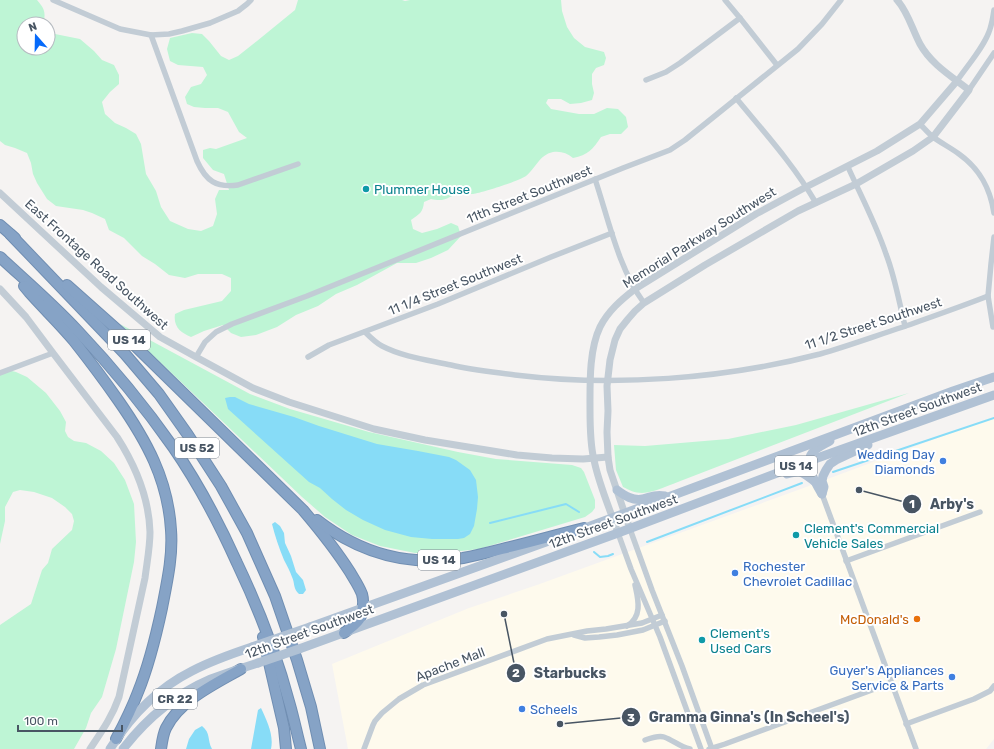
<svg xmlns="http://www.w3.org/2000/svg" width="994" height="749" font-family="Rubik,sans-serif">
  <rect width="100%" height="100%" fill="#f5f3f2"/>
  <polygon fill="#fefaed" points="994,417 994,739 986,749 348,749 332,664 469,608 537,585 798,490"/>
  <g fill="#bef5d5">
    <path d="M0 0H37C45 9 46 13 43 24H24V48H48V31L50 33 80 39 94 51 102 60 114 65 119 75V84L110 92 102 102 105 114 115 123 126 128 136 134 141 144 146 174 156 191 161 207 170 221 188 229 201 231 213 226 217 214 215 199 219 190H229L224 174 213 170 203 158V150L210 148 216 149 247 138 239 132 228 112 218 108H205L194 107 187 104 185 97 191 87 201 84 207 75 203 67 178 65 170 61 167 49 170 38 192 33 202 34 209 41 221 56 229 60 238 56 257 41 295 10 298 0H402L405 1 410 0H561L562 11 567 27 574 38 585 47 604 52 606 58 604 65 596 68 592 74V84L594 93 592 100 581 103 570 104 561 99H548L546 103 551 109 579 114H594L607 108 618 109 626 117 628 127 621 134H610L601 137C593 149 588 155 573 158 567 153 561 151 553 152 539 155 536 168 526 176 519 181 482 193 473 194 469 194 465 194 461 194 448 195 447 203 431 199L424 202C423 213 419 214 411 220L413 229 422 233 437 229 451 223 458 226 461 236 448 250 431 258 416 263H397L357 285 336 294 318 306 296 315 277 327 256 335 241 337 231 333 223 325 204 331 191 337C181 333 173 327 175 314L184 310 222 301 231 291V278L222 274H198L185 278 169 275 155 264 142 256 124 238 109 230 105 219 92 213 83 210 56 206 47 199 37 183 33 174 31 163 27 153 15 148 5 145 0 141Z"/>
    <polygon points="120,324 250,394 290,409 369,432 458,452 496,459 572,465 581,468 584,472 595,500 595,508 592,512 585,517 479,549 452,552 415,553 380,546 352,535 325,517 302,497"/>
    <polygon points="8,370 16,372 27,377 46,393 60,411 66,422 65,431 68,437 74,441 86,443 101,451 114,463 125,480 134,504 136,542 134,562 116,649 102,697 91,713 86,728 74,749 0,749 0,625 31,604 42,570 48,563 52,549 72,530 74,521 72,514 65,507 52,498 34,492 20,490 13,492 5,507 5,521 0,544 0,372"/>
    <path d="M909 393 683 480C672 484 653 493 642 493 635 493 629 490 623 487L616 470 614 445 645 446 728 439 796 425Z"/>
  </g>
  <g fill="#87dcf7">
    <polygon points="230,397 235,397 249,404 294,417 319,426 377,444 418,451 449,457 456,460 470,470 476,480 478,497 477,509 474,526 470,534 464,538 458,539 432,539 411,537 385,530 363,520 346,510 332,499 320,488 309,482 228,409 225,398"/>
    <path d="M275 522 280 526 284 533 285 543 291 556 296 572 303 580 306 590 303 594H299C293 589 295 583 292 577 290 571 287 566 284 560 279 548 275 536 272 524Z"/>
    <path d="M261 708C267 721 274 735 271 749H251L258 710Z"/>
    <path d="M202 726C211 733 207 740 212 749H186L189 739 195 730Z"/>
  </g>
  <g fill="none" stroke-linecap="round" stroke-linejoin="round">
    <g stroke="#87dcf7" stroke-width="2">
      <polyline points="833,472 994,418"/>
      <polyline points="490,523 566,504 579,512"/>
      <polyline points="647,542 802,483"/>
      <polyline points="594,552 600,557 608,556 613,554"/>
    </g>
    <defs>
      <g id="motorway">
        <polyline points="0,225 15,238"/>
        <polyline points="10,234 125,354 159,394 188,435 221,486 247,533 275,596 297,660 311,707 320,749"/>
        <path d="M0 257C26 281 53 304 77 330 111 366 145 407 173 447 198 483 219 523 237 563 259 609 277 656 290 705 294 719 297 734 301 749"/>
        <path d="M67 285 130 341 303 510C320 530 336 550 350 572 354 579 359 586 362 594 364 601 363 609 361 616 358 624 350 628 344 633"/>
        <path d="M24 286 29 292C44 309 60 324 74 341 89 360 104 380 118 400 146 440 168 479 171 530 173 556 167 582 162 608 156 636 149 665 138 692 132 708 124 724 116 739"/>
        <path d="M317 520C361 554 408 567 463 558 479 555 494 551 510 547 535 541 559 534 584 528"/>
        <polyline points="263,637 284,728 286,749"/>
        <path d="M161 749C162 742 163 734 166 728 180 700 215 684 241 669"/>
      </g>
    </defs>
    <use href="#motorway" stroke="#708eb2" stroke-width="12"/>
    <g stroke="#c2ccd5" stroke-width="5.5">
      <polyline points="53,0 120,29 151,35 169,34 182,31 210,23 238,11 247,4 251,0"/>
      <polyline points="725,0 740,18 777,65"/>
      <path d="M151 35 197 161C206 181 216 188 238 185L298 164"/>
      <polyline points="646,80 666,72 680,63 740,18"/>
      <path d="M957 81C967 66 985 46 990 29 992 23 993 17 994 10"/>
      <polyline points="969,90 994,53"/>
      <path d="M736 98C764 132 794 165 816 203"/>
      <path d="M920 124C924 128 928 133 933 137 941 143 951 148 959 154 980 169 990 188 994 213"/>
      <path d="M848 167C861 196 876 224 886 254 895 277 899 302 905 326"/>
      <path d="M595 179C609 221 618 267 644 303"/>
      <polyline points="993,327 988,296 991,264 994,237"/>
      <path d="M365 332C370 337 376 343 382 346 403 357 428 360 451 365 472 370 493 372 515 375 614 387 723 379 820 354 848 346 875 336 903 327 931 317 960 307 988 296"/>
      <polyline points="196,357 205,342 216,332 232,324 307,296 623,168 670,150 685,140 798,49 822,24 841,0"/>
      <polyline points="308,357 329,345 438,304 551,257 612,233"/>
      <polyline points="0,373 53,353"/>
      <polyline points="822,494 916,749"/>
      <polyline points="630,529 652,590 682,666 712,749"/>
      <polyline points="618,533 631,569 660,637 701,749"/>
      <polyline points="846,561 980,512"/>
      <path d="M627 626C643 616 638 599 635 585"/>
      <polyline points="574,635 585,638 599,637 617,635 643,630 665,621"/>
      <polyline points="906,724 974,699 990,691 994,686"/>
      <path d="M645 740C651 738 658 735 664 737 673 740 680 747 690 749"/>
      <polyline points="364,749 373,725 375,721 382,713 399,699 423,685 547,639 587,631 606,629 642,623 662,615"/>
      <polyline points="709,749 725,744 891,683"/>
    </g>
    <g stroke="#c2ccd5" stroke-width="7">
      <polyline points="0,193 101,287 160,337 196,357 253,388 289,402 374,429 425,440 517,455 552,458 583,459 608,457"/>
      <path d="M0 289 26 317 53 353 117 437C135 465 149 498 150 532 150 547 147 562 145 578L119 697C112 717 102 731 90 749"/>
      <path d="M630 529 610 470 608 457 607 432 608 411 607 386 610 360 615 340 620 329 628 319 635 311 644 303 705 265 798 211 856 184 913 151 933 137 969 90C951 76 931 64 920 44 912 29 908 12 897 0"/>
      <path d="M618 533C610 509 599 485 594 460 590 444 590 426 590 409 590 383 589 350 600 327 608 311 621 300 635 289L756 214 806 187 877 151 920 124 957 81"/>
    </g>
    <g stroke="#b0c1d4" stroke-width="9">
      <path d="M787 474C802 470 802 472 814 481"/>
      <path d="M617 490C625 496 633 501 643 499 652 497 654 494 665 496"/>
      <polyline points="822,494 824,487 822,481 823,476 826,470 830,464 836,460 868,445"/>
      <path d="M822 494C816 484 802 462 814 451 818 447 825 444 830 441"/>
      <polyline points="577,531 953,391 994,377"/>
      <polyline points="310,627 546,542"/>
      <polyline points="299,649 618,533 809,461 994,395"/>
      <path d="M110 749C130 717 158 688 192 671 211 661 231 654 252 647"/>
      <path d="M123 749C146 719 176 694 211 679 227 673 242 668 258 663"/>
    </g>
    <use href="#motorway" stroke="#86a3c6" stroke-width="10"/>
    <g stroke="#b0c1d4" stroke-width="9">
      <polyline points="252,647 310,627"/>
      <polyline points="258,663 299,649"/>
    </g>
  </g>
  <g fill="#0f9aa8" stroke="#fff" stroke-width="1.5">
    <circle cx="366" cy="189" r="4"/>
    <circle cx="796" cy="535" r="4"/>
    <circle cx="702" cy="640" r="4"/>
  </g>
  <g fill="#3f7fe0" stroke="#fff" stroke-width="1.5">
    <circle cx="943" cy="461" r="4"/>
    <circle cx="735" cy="573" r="4"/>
    <circle cx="952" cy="677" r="4"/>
    <circle cx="522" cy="709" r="4"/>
  </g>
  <circle fill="#e8710a" stroke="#fff" stroke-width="1.5" cx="917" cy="619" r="4"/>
  <g text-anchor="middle" stroke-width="4" stroke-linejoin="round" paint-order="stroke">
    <g fill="#fff" stroke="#7f8892" stroke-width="1">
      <rect x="108" y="330" width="42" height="20" rx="3"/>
      <rect x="175" y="438" width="44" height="20" rx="3"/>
      <rect x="775" y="456" width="42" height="20" rx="3"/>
      <rect x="418" y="550" width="42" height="20" rx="3"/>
      <rect x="153" y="689" width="44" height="20" rx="3"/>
    </g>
    <g font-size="12" font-weight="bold" fill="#485563">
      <text x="129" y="344">US 14</text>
      <text x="197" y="452">US 52</text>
      <text x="796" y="470">US 14</text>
      <text x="439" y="564">US 14</text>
      <text x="175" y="703">CR 22</text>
    </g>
    <g font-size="13" fill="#0d838f" stroke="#fff" text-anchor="start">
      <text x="374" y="194">Plummer House</text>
      <text x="804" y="533">Clement's Commercial<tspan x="804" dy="15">Vehicle Sales</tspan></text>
      <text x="710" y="638">Clement's<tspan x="710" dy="15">Used Cars</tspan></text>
    </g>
    <g font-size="13" fill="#485563" stroke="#fff">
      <text transform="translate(529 194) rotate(-22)" y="5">11th Street Southwest</text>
      <text transform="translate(699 237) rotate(-32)" y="5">Memorial Parkway Southwest</text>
      <text transform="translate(97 264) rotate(42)" y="5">East Frontage Road Southwest</text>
      <text transform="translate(455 284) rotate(-22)" y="5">11 1/4 Street Southwest</text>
      <text transform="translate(873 323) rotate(-18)" y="5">11 1/2 Street Southwest</text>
      <text transform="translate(917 409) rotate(-20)" y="5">12th Street Southwest</text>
      <text transform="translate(613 521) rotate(-20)" y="5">12th Street Southwest</text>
      <text transform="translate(309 631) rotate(-20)" y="5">12th Street Southwest</text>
      <text transform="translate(450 664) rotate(-21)" y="5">Apache Mall</text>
    </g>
    <g font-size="13" fill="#366cbe" stroke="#fff" text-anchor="end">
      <text x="935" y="459">Wedding Day<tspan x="935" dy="15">Diamonds</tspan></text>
      <text x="743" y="571" text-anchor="start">Rochester<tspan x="743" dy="15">Chevrolet Cadillac</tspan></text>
      <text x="944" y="675">Guyer's Appliances<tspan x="944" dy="15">Service &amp; Parts</tspan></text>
      <text x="530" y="714" text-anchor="start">Scheels</text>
    </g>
    <g font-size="13" fill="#c56008" stroke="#fff" text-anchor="end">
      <text x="909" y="624">McDonald's</text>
    </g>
  </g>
  <path fill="none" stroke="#485563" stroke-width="1.5" d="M859 490L912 504M504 614L516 673M560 724L631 717"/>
  <g fill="#485563" stroke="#fff" stroke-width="1.5">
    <circle cx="859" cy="490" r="4"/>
    <circle cx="504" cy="614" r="4"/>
    <circle cx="560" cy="724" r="4"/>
    <circle cx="912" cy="504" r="10"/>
    <circle cx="516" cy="673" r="10"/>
    <circle cx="631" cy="717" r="10"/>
  </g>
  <g font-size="12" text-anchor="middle" font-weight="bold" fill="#fff">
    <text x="912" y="508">1</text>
    <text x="516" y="677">2</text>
    <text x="631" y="722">3</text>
  </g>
  <g font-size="14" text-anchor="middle" font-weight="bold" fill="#485563" stroke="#fff" stroke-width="4" stroke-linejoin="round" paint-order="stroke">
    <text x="952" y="509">Arby's</text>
    <text x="570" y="678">Starbucks</text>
    <text x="749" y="722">Gramma Ginna's (In Scheel's)</text>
  </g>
  <g transform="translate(36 36) rotate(340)"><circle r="19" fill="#ffffff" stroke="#b6bbc1"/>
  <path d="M0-3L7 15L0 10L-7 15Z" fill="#066afb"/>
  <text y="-6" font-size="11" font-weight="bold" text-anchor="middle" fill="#485563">N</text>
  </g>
  <path d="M18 725v6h104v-6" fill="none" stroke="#485563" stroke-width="2"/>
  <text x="24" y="725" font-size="12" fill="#485563" stroke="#ffffff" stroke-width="3" paint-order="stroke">100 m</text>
</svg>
